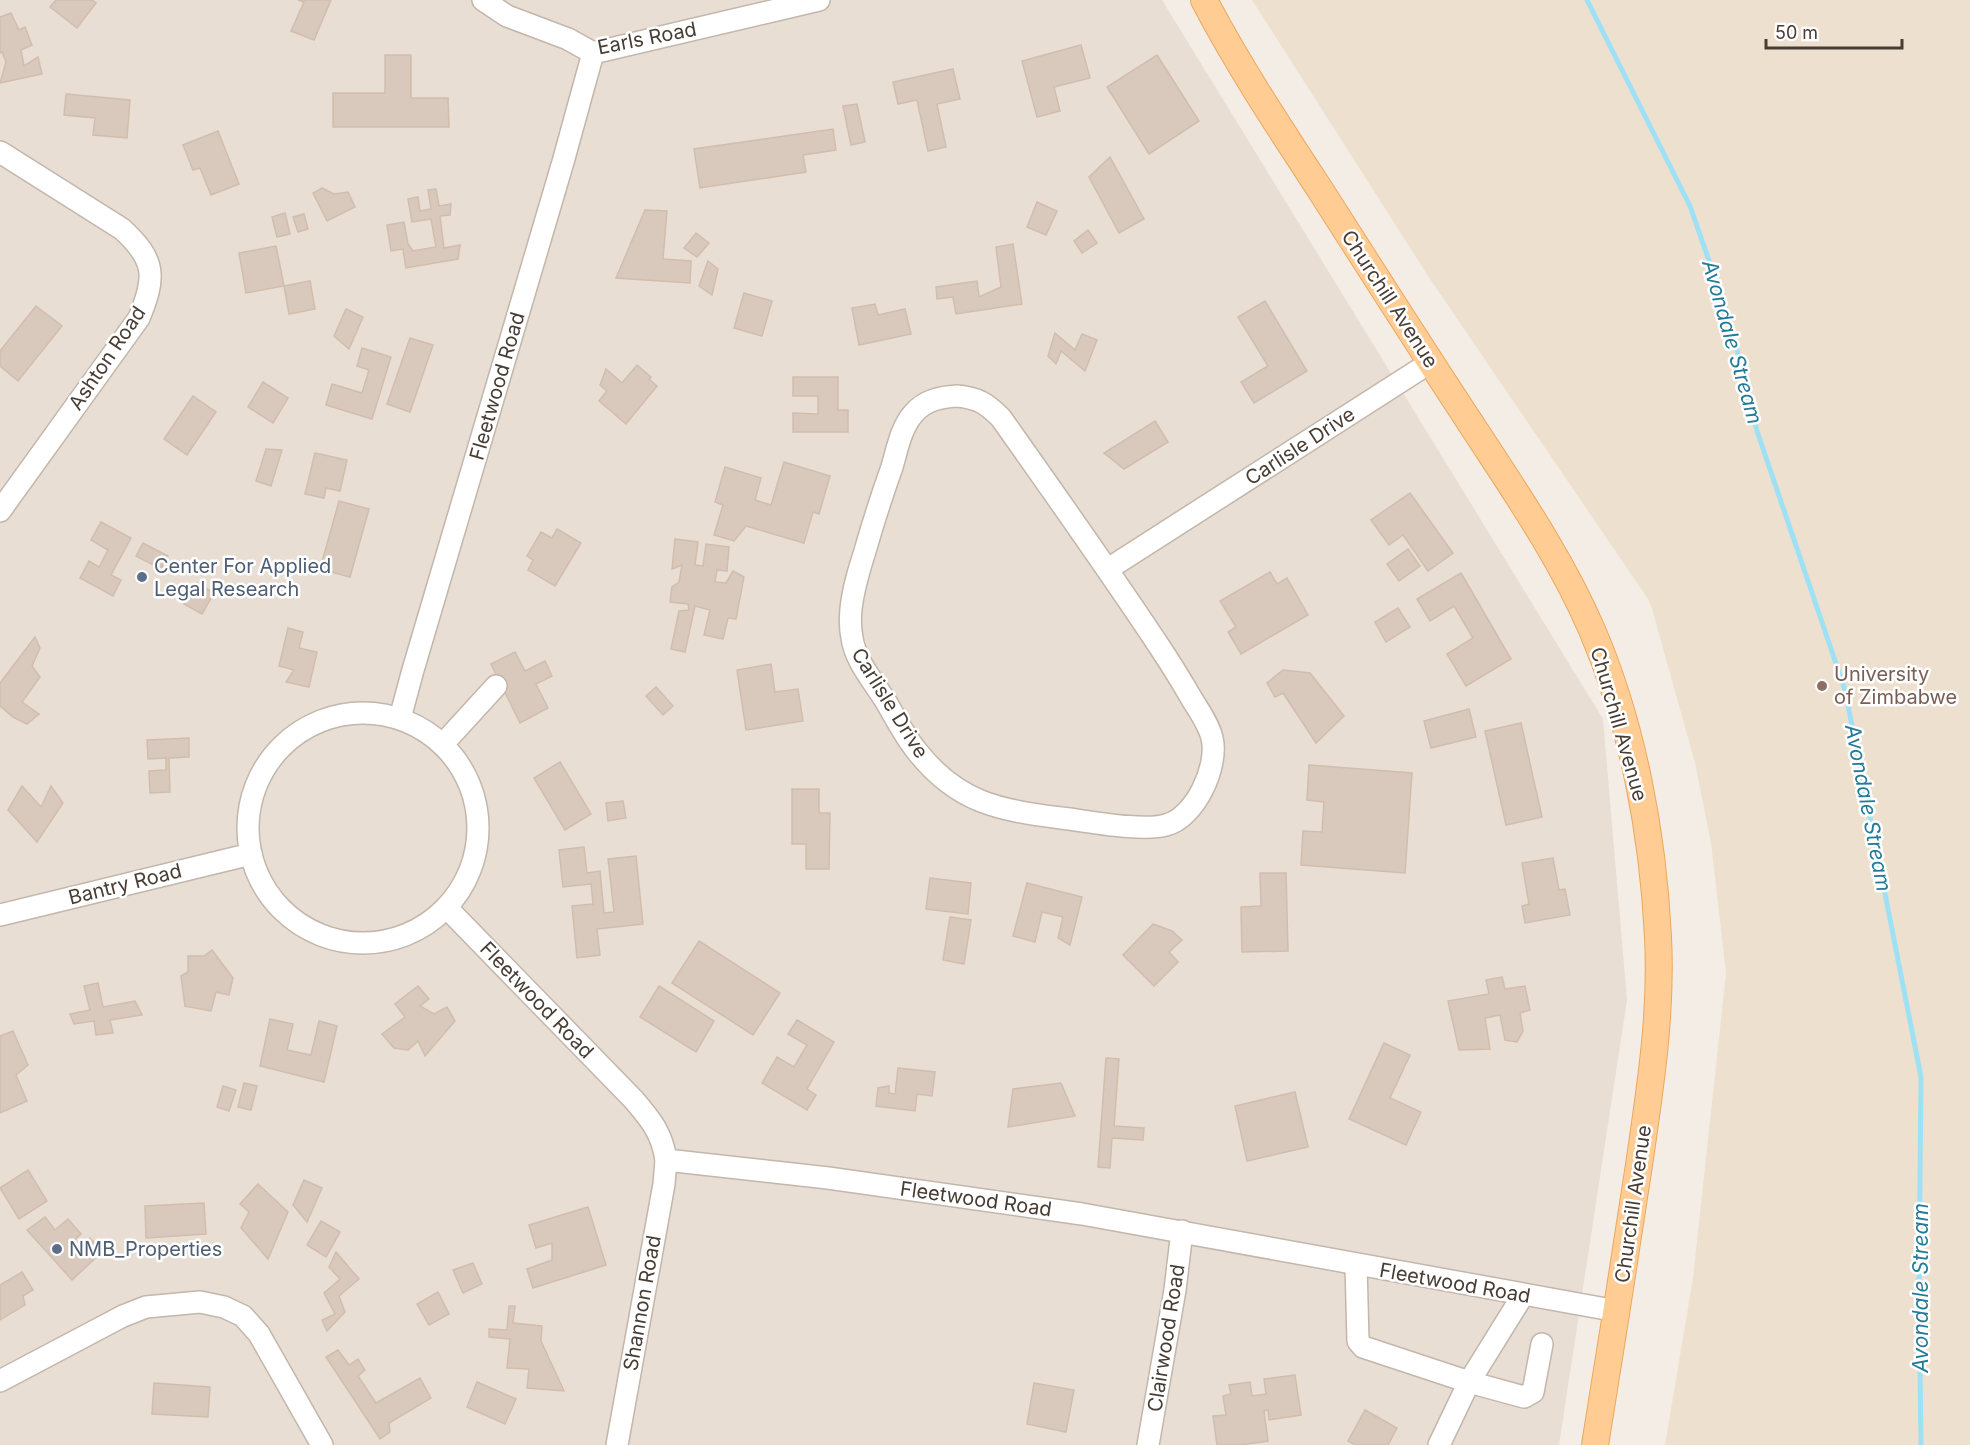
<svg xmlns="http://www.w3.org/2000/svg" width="1970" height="1445" font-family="Inter,sans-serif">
  <rect width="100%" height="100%" fill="#f4ede6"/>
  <polygon fill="#e8ded3" points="0,0 1162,0 1603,719 1627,1000 1559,1445 0,1445"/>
  <polygon fill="#eee0ce" points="1252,0 1970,0 1970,1445 1665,1445 1693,1278 1726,973 1711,843 1695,763 1652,609 1648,599 1430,279"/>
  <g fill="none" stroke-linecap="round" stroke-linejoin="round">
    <polyline stroke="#9ee1f5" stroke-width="5" points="1587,0 1690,206 1730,321 1757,431 1845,690 1921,1077 1919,1285 1921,1445"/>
  </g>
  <g fill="#d9c9bd" stroke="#d2bdad" stroke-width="1.5">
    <polygon points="56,0 92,0 96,3 77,28 50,7"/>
    <polygon points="298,0 331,0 314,40 291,31 304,2"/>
    <polygon points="11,13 19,30 25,27 32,45 21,50 24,66 38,57 42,74 0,83 6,62 2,52 0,53 0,17"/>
    <polygon points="1081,45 1090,78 1054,87 1060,111 1037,117 1022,61"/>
    <polygon points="385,55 411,55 411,98 448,98 449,127 333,127 333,93 385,93"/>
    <polygon points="1157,55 1199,121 1149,154 1107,87"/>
    <polygon points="953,69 960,99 937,104 946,147 928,151 917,100 898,104 893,82"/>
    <polygon points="66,94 130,100 127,138 93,135 95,118 64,115"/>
    <polygon points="857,104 865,142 851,145 843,106"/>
    <polygon points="833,129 836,150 803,155 806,172 700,188 694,149"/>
    <polygon points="218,131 239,184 211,195 200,168 193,170 183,145"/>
    <polygon points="1110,157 1144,219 1119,233 1089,177"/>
    <polygon points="322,188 334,194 348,192 355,207 327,221 313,193"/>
    <polygon points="436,189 439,206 451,204 450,215 440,216 444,248 460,245 458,259 406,268 403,249 391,251 387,225 404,222 408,244 413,251 436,247 431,219 412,222 408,199 418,197 420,211 431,209 428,190"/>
    <polygon points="1037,202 1057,211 1046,235 1027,227"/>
    <polygon points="645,210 667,211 663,259 691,261 690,283 616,278"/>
    <polygon points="285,213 290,234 277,237 272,217"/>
    <polygon points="304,214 308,229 298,232 293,217"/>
    <polygon points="1088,230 1097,243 1082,253 1074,241"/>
    <polygon points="696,233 709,243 697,257 684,248"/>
    <polygon points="1013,244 1022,304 956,314 953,297 937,299 936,287 977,281 979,297 1001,287 996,247"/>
    <polygon points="276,246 284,286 246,293 239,253"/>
    <polygon points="708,261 718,269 712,295 699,286"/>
    <polygon points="310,281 315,309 289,314 284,286"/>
    <polygon points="744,293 772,301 762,336 734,328"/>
    <polygon points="1265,301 1307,371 1254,403 1241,382 1268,366 1238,317"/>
    <polygon points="875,304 878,315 905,309 911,334 859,345 852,308"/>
    <polygon points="36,306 62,326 18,381 0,366 0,351"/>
    <polygon points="346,309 363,317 349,349 334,336"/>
    <polygon points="1055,333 1075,350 1082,334 1097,340 1085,371 1061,351 1056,364 1048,356"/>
    <polygon points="410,338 433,345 410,412 387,404"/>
    <polygon points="362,348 391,357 372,419 326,405 332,384 362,393 369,370 357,366"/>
    <polygon points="637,365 651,377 649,379 657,386 626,424 599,401 607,391 600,385 606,369 622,383"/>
    <polygon points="793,377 838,377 838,410 848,410 848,432 793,432 793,413 818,414 818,396 793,396"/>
    <polygon points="263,382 288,398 273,423 248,407"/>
    <polygon points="193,396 216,412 187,455 164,439"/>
    <polygon points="1155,421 1168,442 1124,469 1104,453"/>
    <polygon points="266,449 282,450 271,486 256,481"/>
    <polygon points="315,453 347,460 340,491 326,488 324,498 305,494"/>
    <polygon points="784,462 830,476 819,514 813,512 804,543 746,526 734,541 714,535 723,505 715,502 725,467 761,478 755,500 771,505"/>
    <polygon points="1410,493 1453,553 1428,571 1403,535 1389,545 1371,520"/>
    <polygon points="339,501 369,509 350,577 320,569"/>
    <polygon points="101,522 131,538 111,575 121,580 113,596 80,578 89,561 99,567 108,550 91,540"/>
    <polygon points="557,529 581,543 555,586 528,570 533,560 527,556 541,532 552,538"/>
    <polygon points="675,539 698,542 695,565 703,566 706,544 729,547 727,571 717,570 715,582 726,583 733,571 744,577 736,619 728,618 723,639 704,635 710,610 695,606 685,652 671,649 679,611 689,610 688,604 670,602 672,587 679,582 682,565 672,569"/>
    <polygon points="143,543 168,556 161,569 136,556"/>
    <polygon points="1408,549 1420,566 1399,581 1387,564"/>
    <polygon points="1270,572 1277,584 1287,578 1308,615 1241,654 1228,632 1236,627 1220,601"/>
    <polygon points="1461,573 1511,659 1466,686 1447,654 1473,638 1454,606 1430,621 1417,599"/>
    <polygon points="197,583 214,593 202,614 184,604"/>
    <polygon points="1398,608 1410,627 1386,642 1375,622"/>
    <polygon points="288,628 303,632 299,648 317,652 309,687 286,682 294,670 279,666"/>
    <polygon points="35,637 40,648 32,666 40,677 22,702 39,714 27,724 13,717 0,706 0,683"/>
    <polygon points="515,652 525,671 545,661 552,676 536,684 548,708 520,723 491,664"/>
    <polygon points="771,664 775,692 798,689 803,721 746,730 737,670"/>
    <polygon points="1283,670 1310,673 1344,716 1316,743 1283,693 1275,697 1267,683"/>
    <polygon points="656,687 673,706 663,715 646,696"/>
    <polygon points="1469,709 1476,737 1431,748 1424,721"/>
    <polygon points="1521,723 1542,817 1506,825 1485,731"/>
    <polygon points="189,738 189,757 169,758 170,792 150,793 149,771 166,770 166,758 148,759 147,740"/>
    <polygon points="560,762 591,814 565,830 534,778"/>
    <polygon points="1309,765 1412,773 1405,873 1301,865 1303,831 1322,832 1324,802 1307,800"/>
    <polygon points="22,786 41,807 51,786 63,803 37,842 8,810"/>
    <polygon points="792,789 819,789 819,813 830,813 829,869 806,869 806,844 792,844"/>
    <polygon points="623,801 626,818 608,821 606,803"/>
    <polygon points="584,847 587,873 600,871 604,913 614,912 608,859 636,856 643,924 597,929 600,955 577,958 572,906 593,904 591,884 563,887 559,850"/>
    <polygon points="1553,858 1559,890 1565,889 1570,915 1525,923 1522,906 1529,904 1522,863"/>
    <polygon points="1260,873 1286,873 1288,951 1242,952 1241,907 1261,906"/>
    <polygon points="930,878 971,883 968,914 926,909"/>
    <polygon points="1027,883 1082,897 1070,945 1058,938 1063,917 1042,912 1035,942 1013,936"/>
    <polygon points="950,917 971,920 964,964 943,960"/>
    <polygon points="1153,924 1172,931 1182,940 1169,952 1178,962 1154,986 1123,955"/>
    <polygon points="699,941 780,993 753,1035 672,983"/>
    <polygon points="212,950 233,978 229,995 216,992 211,1011 185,1006 181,976 188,972 188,956 204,956"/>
    <polygon points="1502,977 1505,989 1525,986 1530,1010 1520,1013 1523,1031 1517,1042 1505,1040 1500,1015 1485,1018 1490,1049 1459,1050 1448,1001 1489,994 1486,980"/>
    <polygon points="98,983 103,1007 135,1001 142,1015 110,1020 113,1033 96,1035 94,1021 74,1024 70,1014 90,1010 84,986"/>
    <polygon points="418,986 429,999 420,1006 434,1014 447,1007 455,1021 425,1056 418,1041 408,1050 394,1048 382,1034 405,1017 395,1004"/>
    <polygon points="659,986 714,1021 696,1052 640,1017"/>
    <polygon points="270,1019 293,1024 287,1050 311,1055 319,1021 337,1026 324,1082 260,1066"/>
    <polygon points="797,1020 834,1042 807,1089 816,1095 807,1110 762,1083 777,1057 794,1067 807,1045 788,1034"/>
    <polygon points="13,1031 28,1065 16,1075 27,1101 0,1113 0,1036"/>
    <polygon points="1384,1043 1410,1055 1390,1098 1421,1112 1406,1145 1349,1119"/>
    <polygon points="1106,1058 1119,1059 1114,1126 1144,1128 1143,1140 1112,1138 1110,1168 1098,1167"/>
    <polygon points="898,1068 935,1072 932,1096 917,1094 915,1111 876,1106 878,1088 889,1086 889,1093 895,1094"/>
    <polygon points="244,1083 257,1086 251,1110 238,1107"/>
    <polygon points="1061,1083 1075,1116 1008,1127 1013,1089"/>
    <polygon points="223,1086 236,1090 229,1111 217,1107"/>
    <polygon points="1295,1092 1308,1147 1247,1161 1235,1106"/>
    <polygon points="28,1170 47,1201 19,1219 0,1188"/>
    <polygon points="304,1180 322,1188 307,1222 293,1205"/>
    <polygon points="258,1184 288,1212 268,1259 241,1228 249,1212 240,1204"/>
    <polygon points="204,1203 206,1234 146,1238 145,1206"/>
    <polygon points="588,1207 606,1265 533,1288 527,1269 552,1260 552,1243 536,1248 529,1225"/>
    <polygon points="45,1217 55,1230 68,1219 81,1234 68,1246 74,1254 90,1238 102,1252 72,1280 27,1230"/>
    <polygon points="321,1221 340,1232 326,1257 307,1245"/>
    <polygon points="336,1252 359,1279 339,1296 345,1312 327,1331 322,1320 335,1314 324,1293 340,1279 329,1267"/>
    <polygon points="473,1263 482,1284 463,1293 453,1270"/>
    <polygon points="22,1272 33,1290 23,1296 25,1305 0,1320 0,1285"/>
    <polygon points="438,1292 449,1314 429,1325 417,1304"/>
    <polygon points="509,1306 515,1306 513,1323 542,1326 541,1341 564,1391 527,1388 529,1369 507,1368 510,1339 489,1337 489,1329 507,1330"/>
    <polygon points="338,1350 349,1365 358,1359 365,1370 358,1376 376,1403 420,1378 431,1398 389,1423 390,1432 380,1439 326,1357"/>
    <polygon points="1295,1375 1301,1415 1269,1420 1268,1410 1264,1411 1268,1441 1240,1445 1217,1445 1213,1416 1226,1415 1223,1396 1231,1394 1229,1385 1250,1382 1252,1396 1266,1394 1264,1379"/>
    <polygon points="477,1382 516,1399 505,1424 467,1407"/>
    <polygon points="154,1383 210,1387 208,1417 152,1414"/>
    <polygon points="1034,1383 1074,1390 1066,1432 1027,1424"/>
    <polygon points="1365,1410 1397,1428 1388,1445 1355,1445 1348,1441"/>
  </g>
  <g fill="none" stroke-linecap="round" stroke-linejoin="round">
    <defs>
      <g id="minor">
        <polyline points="483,0 507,16 568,39 593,53 819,0"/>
        <path d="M0 152 122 229C156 260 156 277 139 318L0 511"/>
        <path d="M957 396C978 398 986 403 1001 418 1054 493 1108 569 1159 646 1171 664 1182 682 1193 701 1200 712 1209 725 1212 738 1219 766 1195 818 1166 825 1142 832 1088 821 1061 818 999 810 957 803 916 750 904 735 895 717 885 700 873 681 855 660 852 638 850 628 850 619 851 609 853 589 859 570 865 551 873 523 882 495 892 467 897 450 901 427 914 413 925 400 941 397 957 396Z"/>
        <polyline points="1108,569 1431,362"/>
        <circle cx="363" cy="828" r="115"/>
        <polyline points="400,718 413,670 563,162 593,53"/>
        <polyline points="443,744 496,686"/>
        <path d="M447 908 634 1100C651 1120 662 1133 666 1160L828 1178 1082 1214 1617 1311"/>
        <polyline points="0,915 251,854"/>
        <polyline points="1356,1265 1358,1341 1363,1347 1469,1382 1524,1397 1533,1392 1542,1344"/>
        <polyline points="0,1381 123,1316 146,1307 200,1302 224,1307 243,1316 259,1334 322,1445"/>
        <polyline points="617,1445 664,1184 666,1160"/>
        <polyline points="1148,1445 1175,1290 1182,1231"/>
        <polyline points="1439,1445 1469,1382 1523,1295"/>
      </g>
      <path id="major" d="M1204 0C1238 65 1279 127 1319 188 1370 268 1421 348 1473 427 1516 493 1561 558 1592 630 1633 725 1653 835 1658 937 1662 1014 1650 1089 1639 1165 1625 1258 1610 1352 1595 1445"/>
    </defs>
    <use href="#minor" stroke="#c3b6ab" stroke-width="24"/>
    <use href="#major" stroke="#eca75c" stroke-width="28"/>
    <use href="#minor" stroke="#fff" stroke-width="21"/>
    <use href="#major" stroke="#ffcd94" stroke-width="26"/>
  </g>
  <g fill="#5c6f8a" stroke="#fff" stroke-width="2">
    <circle cx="142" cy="577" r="6"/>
    <circle cx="57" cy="1249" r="6"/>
  </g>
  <circle fill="#8d6e63" stroke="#fff" stroke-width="2" cx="1822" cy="686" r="6"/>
  <g text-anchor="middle" stroke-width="5" stroke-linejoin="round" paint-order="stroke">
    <g font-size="20" fill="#473d34" stroke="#fff">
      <text transform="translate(647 38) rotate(-11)" y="7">Earls Road</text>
      <text transform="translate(1390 299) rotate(57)" y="7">Churchill Avenue</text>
      <text transform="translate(107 358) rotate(-56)" y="7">Ashton Road</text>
      <text transform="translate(497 386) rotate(-74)" y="7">Fleetwood Road</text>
      <text transform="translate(1300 446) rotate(-33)" y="7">Carlisle Drive</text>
      <text transform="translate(890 703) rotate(58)" y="7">Carlisle Drive</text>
      <text transform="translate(1619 724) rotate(74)" y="7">Churchill Avenue</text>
      <text transform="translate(125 884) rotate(-14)" y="7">Bantry Road</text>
      <text transform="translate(537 1000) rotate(46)" y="7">Fleetwood Road</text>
      <text transform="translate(976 1199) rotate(8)" y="7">Fleetwood Road</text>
      <text transform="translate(1633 1204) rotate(-82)" y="7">Churchill Avenue</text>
      <text transform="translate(1455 1283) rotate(10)" y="7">Fleetwood Road</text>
      <text transform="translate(642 1303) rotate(-80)" y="7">Shannon Road</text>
      <text transform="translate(1166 1338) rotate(-81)" y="7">Clairwood Road</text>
    </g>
    <g font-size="20" fill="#4e5e75" stroke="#fff" text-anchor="start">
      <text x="154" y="573">Center For Applied<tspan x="154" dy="23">Legal Research</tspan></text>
      <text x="69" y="1256">NMB_Properties</text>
    </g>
    <g font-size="20" fill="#785e54" stroke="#fff" text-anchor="start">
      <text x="1834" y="681">University<tspan x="1834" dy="23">of Zimbabwe</tspan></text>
    </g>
    <g font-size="21" font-style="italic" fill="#227b98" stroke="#fff">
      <text transform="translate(1732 342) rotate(74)" y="7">Avondale Stream</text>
      <text transform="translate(1868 808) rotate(79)" y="7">Avondale Stream</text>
      <text transform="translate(1921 1288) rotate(-90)" y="7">Avondale Stream</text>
    </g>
  </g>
  <path d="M1766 39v9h136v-9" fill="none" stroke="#473d34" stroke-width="3"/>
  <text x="1775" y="39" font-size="18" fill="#473d34" stroke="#ffffff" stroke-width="4.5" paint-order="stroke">50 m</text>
</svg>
